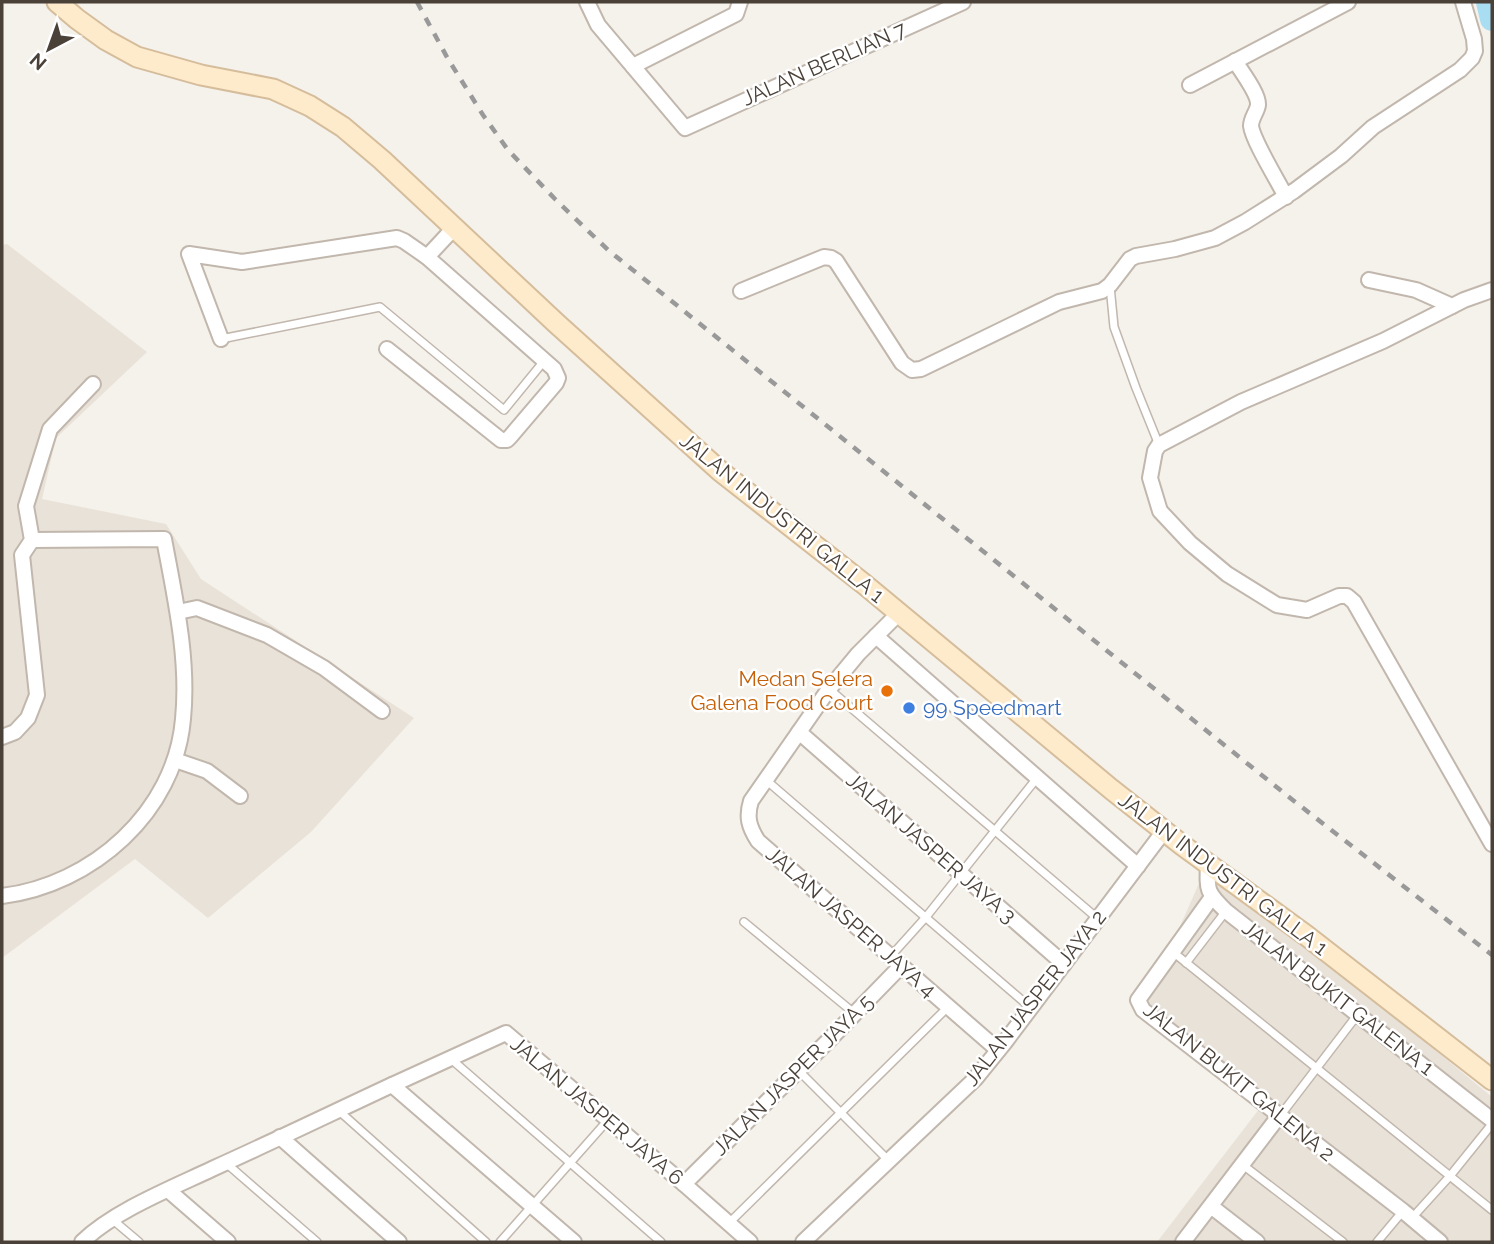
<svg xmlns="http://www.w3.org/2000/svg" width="1494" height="1244" font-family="Raleway,sans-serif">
  <rect width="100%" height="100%" fill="#f5f1eb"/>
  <g fill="#e9e2d9">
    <polygon points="7,244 147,352 56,438 42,499 166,524 201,579 414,718 311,832 208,918 135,859 2,958 2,245"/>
    <polygon points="1208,863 1492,1097 1492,1242 1157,1242 1263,1104 1143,1010"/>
  </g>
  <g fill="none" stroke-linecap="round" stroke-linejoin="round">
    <polyline stroke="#a9ddf1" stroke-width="24" points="1488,2 1492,19"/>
    <defs>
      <g id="service">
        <polyline points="1110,286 1114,327 1136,388 1159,445"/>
        <polyline points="221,339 380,307 504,410 544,361"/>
        <polyline points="829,689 1097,918"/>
        <polyline points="766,780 1031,1008"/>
        <polyline points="744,922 854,1013"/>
        <polyline points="1173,952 1492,1210"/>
        <polyline points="890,957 926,917 1037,778"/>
        <polyline points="1186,963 1226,911"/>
        <polyline points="451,1059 661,1242"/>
        <polyline points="798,1070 888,1160"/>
        <polyline points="338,1110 486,1242"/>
        <polyline points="1280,1116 1358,1014"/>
        <polyline points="226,1163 317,1242"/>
        <polyline points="1243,1165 1343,1242"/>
        <polyline points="1411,1219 1450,1176 1492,1124"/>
        <polyline points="113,1220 139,1242"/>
        <polyline points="729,1223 948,1007"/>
        <polyline points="500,1242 608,1120"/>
        <polyline points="1377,1242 1403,1211"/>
      </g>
      <g id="minor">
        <polyline points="587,2 598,25 685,128 963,2"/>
        <path d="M1235 61C1241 71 1259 94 1258 105 1257 112 1251 118 1251 126 1253 141 1278 181 1286 197"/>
        <polyline points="633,66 736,14 740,2"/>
        <polyline points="1190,85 1348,2"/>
        <polyline points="427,257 454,228"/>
        <polyline points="1369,280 1416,290 1452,306"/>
        <polyline points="1492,290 1464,300 1383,341 1241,402 1159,445 1155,451 1150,478 1160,511 1190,543 1227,574 1277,605 1307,610 1339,596 1347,596 1354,602 1492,844"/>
        <polyline points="741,291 824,257 831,258 836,261 902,363 912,370 921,369 1059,302 1102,291 1110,285 1130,259 1136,256 1175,249 1215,238 1245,222 1294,191 1341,156 1373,127 1460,70 1472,58 1475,51 1474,39 1463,2"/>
        <polyline points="221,339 189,254 242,262 397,238 404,241 427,257 554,369 558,378 556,383 510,437 507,440 501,440 387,349"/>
        <polyline points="178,612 197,608 267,635 324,668 382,711"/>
        <path d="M898 614 858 654 829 689 751 801C746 817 749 827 758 841L998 1050"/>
        <polyline points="876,636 1138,866"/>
        <polyline points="799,732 1064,964"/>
        <polyline points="2,737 15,732 28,718 37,695 22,555 32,540 26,506 50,429 93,384"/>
        <polyline points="175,760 207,771 240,796"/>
        <path d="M1208 863C1207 890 1206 892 1226 911L1492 1120"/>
        <path d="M2 896C92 885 175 812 183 719 189 659 175 598 164 539L32 540"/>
        <polyline points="1212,897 1138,1000 1143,1010 1403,1211 1440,1242"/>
        <polyline points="392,1085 506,1033 684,1184 750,1242"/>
        <polyline points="280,1137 399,1242"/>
        <polyline points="684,1184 831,1038 901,966"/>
        <polyline points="168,1190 228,1242"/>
        <polyline points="1212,1207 1257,1242"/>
        <path d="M82 1242C114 1211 172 1188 212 1169 272 1142 332 1113 392 1085L574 1242"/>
        <polyline points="803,1242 975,1079 1005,1042 1164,831"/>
        <polyline points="1183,1242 1279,1116"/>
      </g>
      <polyline id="secondary" points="57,2 77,19 106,40 137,57 201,75 273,89 310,106 343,127 382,160 556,323 720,471 864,584 1111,789 1182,845 1307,936 1492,1080"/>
    </defs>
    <use href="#service" stroke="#c1b7ad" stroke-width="10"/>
    <use href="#minor" stroke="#c1b7ad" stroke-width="18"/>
    <use href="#secondary" stroke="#d5bd9b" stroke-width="23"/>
    <use href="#service" stroke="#fff" stroke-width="7"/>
    <use href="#minor" stroke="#fff" stroke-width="14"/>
    <use href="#secondary" stroke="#feebcc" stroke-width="19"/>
    <polyline stroke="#999" stroke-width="4.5" stroke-dasharray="9 9" stroke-linecap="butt" points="417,2 448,59 483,115 508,150 555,199 608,250 1294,801 1492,955"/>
  </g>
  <circle fill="#e8710a" stroke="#fff" stroke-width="2.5" cx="887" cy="691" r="7"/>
  <circle fill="#3f7fe0" stroke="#fff" stroke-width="2.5" cx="909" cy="708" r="7"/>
  <g text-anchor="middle" stroke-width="5" stroke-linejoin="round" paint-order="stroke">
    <g font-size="21" fill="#4a4139" stroke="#fff">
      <text transform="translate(824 64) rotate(-24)" y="7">JALAN BERLIAN 7</text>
      <text transform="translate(782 518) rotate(39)" y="7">JALAN INDUSTRI GALLA 1</text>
      <text transform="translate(931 848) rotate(41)" y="7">JALAN JASPER JAYA 3</text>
      <text transform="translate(1223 874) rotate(37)" y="7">JALAN INDUSTRI GALLA 1</text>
      <text transform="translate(851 922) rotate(41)" y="7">JALAN JASPER JAYA 4</text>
      <text transform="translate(1035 998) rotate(-52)" y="7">JALAN JASPER JAYA 2</text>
      <text transform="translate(1338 998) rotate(38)" y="7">JALAN BUKIT GALENA 1</text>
      <text transform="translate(793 1075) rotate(-45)" y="7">JALAN JASPER JAYA 5</text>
      <text transform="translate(1239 1082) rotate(39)" y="7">JALAN BUKIT GALENA 2</text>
      <text transform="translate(597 1111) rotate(40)" y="7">JALAN JASPER JAYA 6</text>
    </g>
    <g font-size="21" fill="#c56008" stroke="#fff" text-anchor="end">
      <text x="873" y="686">Medan Selera<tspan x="873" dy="24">Galena Food Court</tspan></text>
    </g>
    <g font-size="21" fill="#366cbe" stroke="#fff" text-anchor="start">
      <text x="923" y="715">99 Speedmart</text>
    </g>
  </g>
  <rect width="1494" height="1244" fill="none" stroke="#4a4139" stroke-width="7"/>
  <g transform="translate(49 49) rotate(221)" stroke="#ffffff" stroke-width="5" paint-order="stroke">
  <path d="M0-5L12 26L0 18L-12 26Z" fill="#4a4139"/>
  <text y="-10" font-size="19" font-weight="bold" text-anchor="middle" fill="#4a4139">N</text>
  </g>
</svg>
